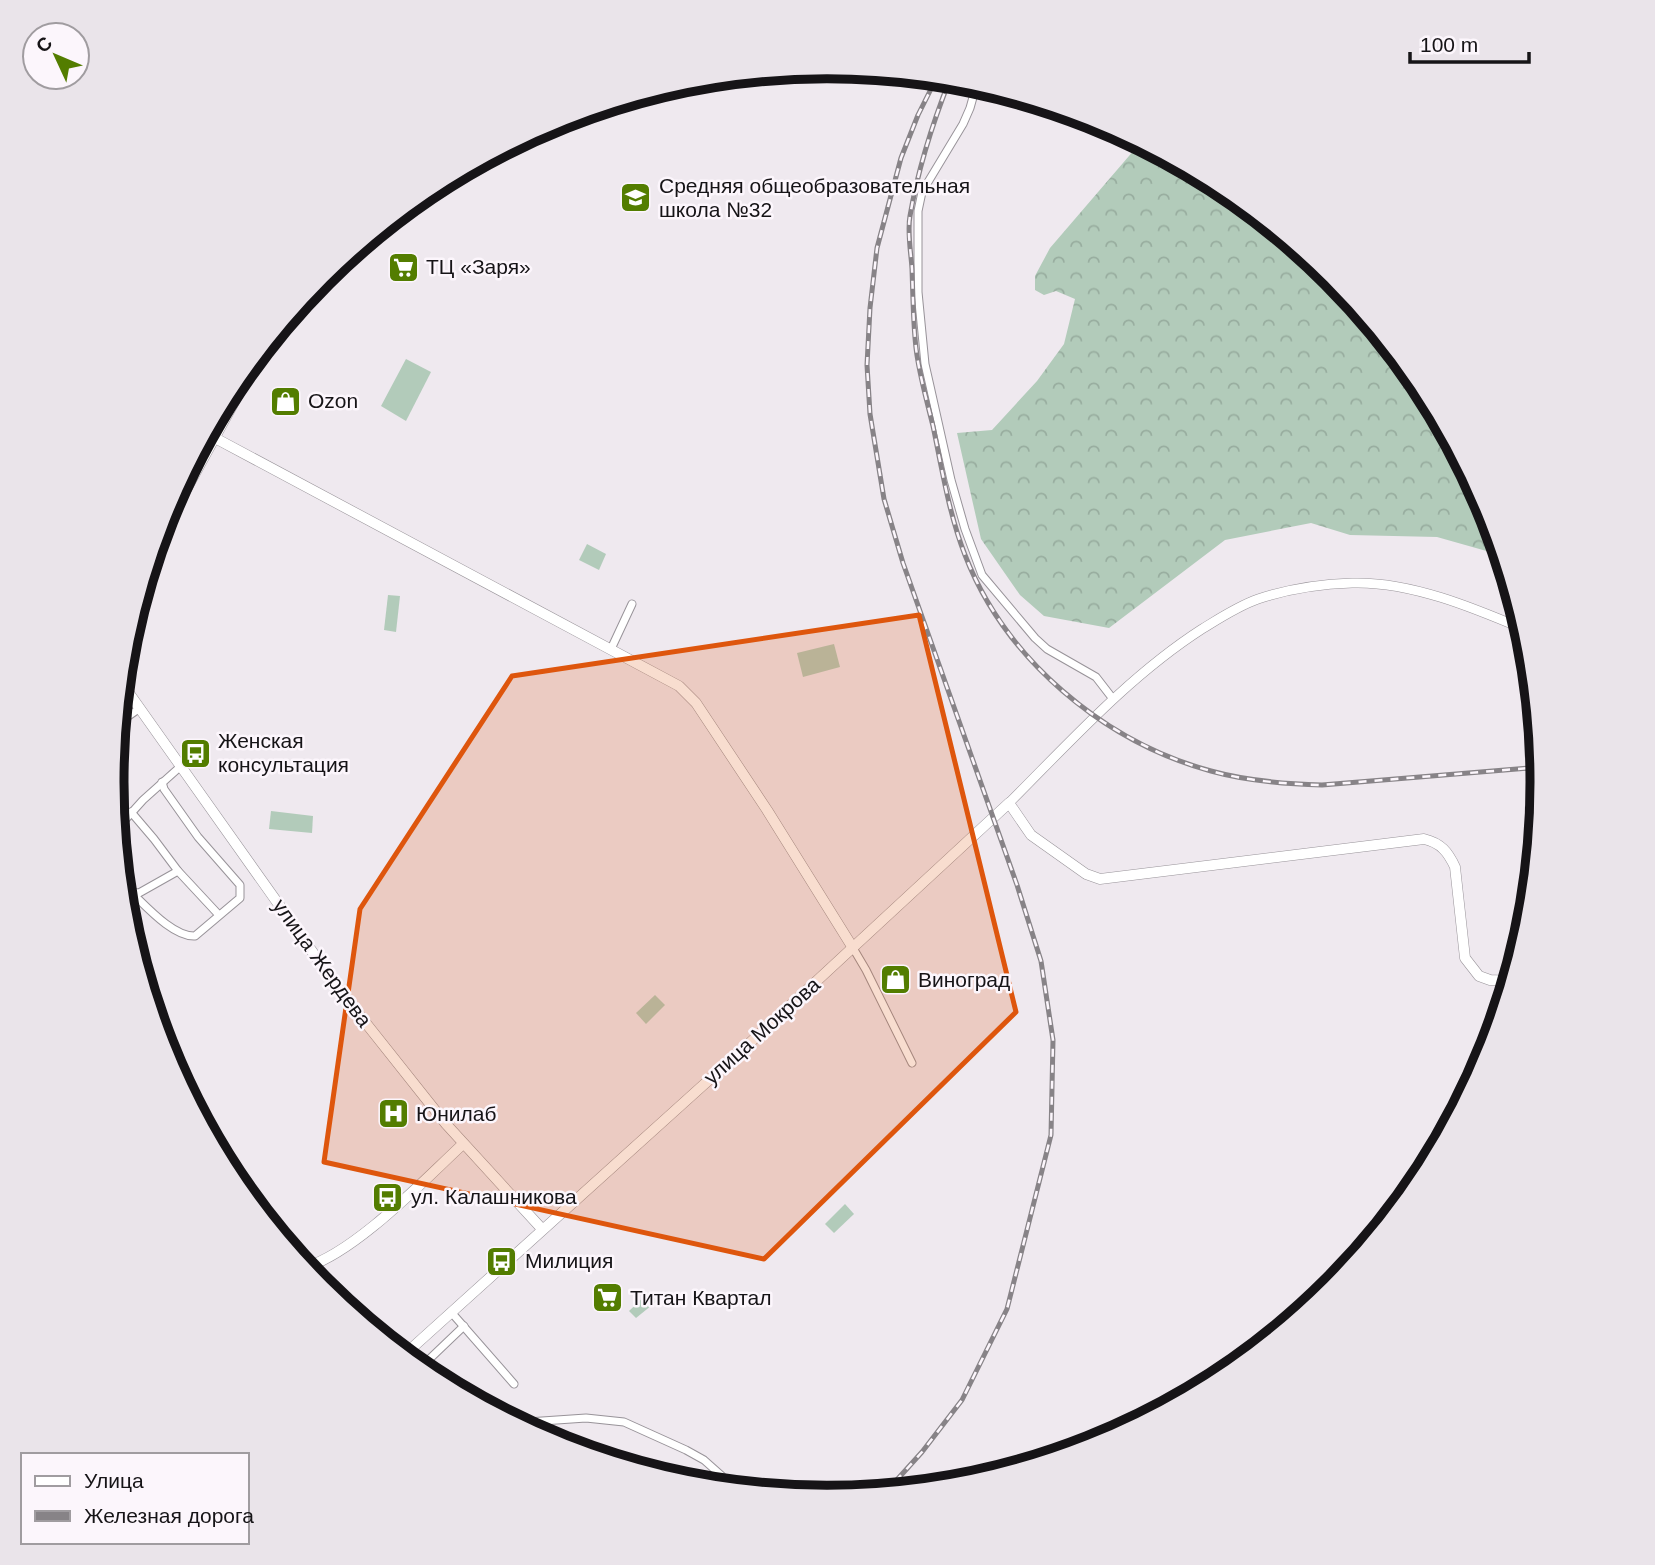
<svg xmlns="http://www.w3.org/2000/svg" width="1655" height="1565" font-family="Helvetica,sans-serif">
  <defs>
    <pattern id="forest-crowns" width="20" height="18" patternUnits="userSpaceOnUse" patternTransform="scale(1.75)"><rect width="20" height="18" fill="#b2cbba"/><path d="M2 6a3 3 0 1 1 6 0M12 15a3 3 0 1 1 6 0" fill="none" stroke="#98ad9f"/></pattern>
  </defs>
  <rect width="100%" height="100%" fill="#efe9ef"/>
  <polygon fill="url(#forest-crowns)" points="1141,142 1226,187 1334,277 1423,385 1489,509 1505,560 1490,552 1437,537 1350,535 1311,523 1225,540 1109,628 1044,616 1020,595 981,539 957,433 992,430 1037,381 1064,344 1075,299 1056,291 1044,295 1035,290 1035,276 1050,248"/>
  <g fill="#b2cbba">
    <polygon points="406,359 431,372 406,421 381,406"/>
    <polygon points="587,544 606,554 599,570 579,560"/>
    <polygon points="388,595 400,596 396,632 384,630"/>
    <polygon points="834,644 840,667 803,677 797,653"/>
    <polygon points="271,811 313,816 312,833 269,829"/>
    <polygon points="655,995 665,1005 646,1024 636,1013"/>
    <polygon points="845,1204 854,1214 834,1233 825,1224"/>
    <polygon points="649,1292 657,1301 636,1318 629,1311"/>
  </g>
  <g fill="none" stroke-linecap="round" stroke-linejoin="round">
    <defs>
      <g id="minor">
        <polyline points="977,83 970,108 963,124 922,192 918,211 918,292 925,364 930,386 951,480 965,529 982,575 1035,638 1047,649 1096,677 1113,699"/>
        <polyline points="611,649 632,604"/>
        <polyline points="117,724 140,708"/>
        <polyline points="131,812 154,839 178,871"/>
        <polyline points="116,830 143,800 181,766"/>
        <path d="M122 888 130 891C146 906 173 937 195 936L240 898V885L198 837 164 789 162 782"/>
        <polyline points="130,892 139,893 178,871 218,914"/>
        <polyline points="853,948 866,970 912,1063"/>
        <polyline points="451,1312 514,1384"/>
        <polyline points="419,1369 464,1326"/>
        <polyline points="513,1423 586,1418 624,1422 686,1450 704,1460 722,1476"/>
      </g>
      <g id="tertiary">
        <path d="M1009 803C1070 742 1129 676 1202 629 1220 618 1238 606 1258 599 1288 589 1321 584 1352 583 1410 581 1474 608 1526 630"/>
        <polyline points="1094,1446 1158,1408 1228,1375"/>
      </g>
      <g id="secondary">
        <polyline points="215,438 679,686 696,703 767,810 853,948"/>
        <polyline points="153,550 266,344"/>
        <polyline points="121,682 338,988 446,1124 542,1229"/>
        <path d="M304 1268C356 1252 422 1182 463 1144"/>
        <path d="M403 1356 741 1051 1009 803 1031 835 1086 874 1100 879 1424 839C1441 843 1448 852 1455 867L1465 958 1479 976 1490 980 1512 981"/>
      </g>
    </defs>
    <use href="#minor" stroke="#989399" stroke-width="9"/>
    <use href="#tertiary" stroke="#989399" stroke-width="10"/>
    <use href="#secondary" stroke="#989399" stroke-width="11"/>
    <use href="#minor" stroke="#fff" stroke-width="7"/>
    <use href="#tertiary" stroke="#fff" stroke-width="9"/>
    <use href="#secondary" stroke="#fff" stroke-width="10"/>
    <defs>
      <g id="rail">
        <path d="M950 79C933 122 918 169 910 216 907 232 911 252 912 269 913 295 913 322 916 348 919 374 927 401 933 426 942 469 949 514 965 555 1005 659 1104 742 1211 771 1247 781 1285 784 1322 785L1542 767"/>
        <polyline points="885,1493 922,1452 962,1400 1007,1309 1051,1135 1053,1040 1041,961 1017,885 903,563 884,499 870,414 867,365 870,308 877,248 901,158 918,115 937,77"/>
      </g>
    </defs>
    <use href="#rail" stroke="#878387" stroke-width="5"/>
    <use href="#rail" stroke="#fcf6fc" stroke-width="2.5" stroke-dasharray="8" stroke-linecap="butt"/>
  </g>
  <path fill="#de560d" fill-opacity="0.2" stroke="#de560d" stroke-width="5" stroke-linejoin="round" d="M919 615 1016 1012 764 1259 324 1162 360 909 512 676Z"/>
  <defs>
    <symbol id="school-square" viewBox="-11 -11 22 22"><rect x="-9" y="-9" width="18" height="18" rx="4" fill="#537d00" stroke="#fcf6fc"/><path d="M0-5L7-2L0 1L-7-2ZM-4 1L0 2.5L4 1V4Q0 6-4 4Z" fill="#fff"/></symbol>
    <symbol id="supermarket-square" viewBox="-11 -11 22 22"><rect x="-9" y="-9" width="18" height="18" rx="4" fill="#537d00" stroke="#fcf6fc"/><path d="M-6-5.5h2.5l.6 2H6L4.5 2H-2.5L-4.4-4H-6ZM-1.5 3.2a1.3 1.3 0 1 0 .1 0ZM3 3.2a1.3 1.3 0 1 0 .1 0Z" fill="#fff"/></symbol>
    <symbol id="shop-square" viewBox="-11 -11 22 22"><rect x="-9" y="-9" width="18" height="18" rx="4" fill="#537d00" stroke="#fcf6fc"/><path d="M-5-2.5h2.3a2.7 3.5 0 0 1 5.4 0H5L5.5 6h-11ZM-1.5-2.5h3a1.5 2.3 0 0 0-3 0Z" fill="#fff"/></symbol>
    <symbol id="bus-square" viewBox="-11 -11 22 22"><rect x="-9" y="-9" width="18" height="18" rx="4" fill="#537d00" stroke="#fcf6fc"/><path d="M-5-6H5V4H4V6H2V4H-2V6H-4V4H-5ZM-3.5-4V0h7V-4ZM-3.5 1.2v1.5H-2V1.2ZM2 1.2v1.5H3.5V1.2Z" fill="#fff"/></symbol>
    <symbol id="hospital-square" viewBox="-11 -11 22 22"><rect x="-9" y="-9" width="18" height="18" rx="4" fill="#537d00" stroke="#fcf6fc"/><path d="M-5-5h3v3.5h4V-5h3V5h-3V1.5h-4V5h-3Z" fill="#fff"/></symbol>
  </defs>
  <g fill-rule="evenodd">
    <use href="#school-square" x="618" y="180" width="35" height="35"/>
    <use href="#supermarket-square" x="386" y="250" width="35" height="35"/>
    <use href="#shop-square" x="268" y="384" width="35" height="35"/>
    <use href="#bus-square" x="178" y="736" width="35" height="35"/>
    <use href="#shop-square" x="878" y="962" width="35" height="35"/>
    <use href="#hospital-square" x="376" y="1096" width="35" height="35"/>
    <use href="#bus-square" x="370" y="1180" width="35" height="35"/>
    <use href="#bus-square" x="484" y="1244" width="35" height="35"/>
    <use href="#supermarket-square" x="590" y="1280" width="35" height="35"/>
  </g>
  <g text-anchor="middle" stroke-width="5" stroke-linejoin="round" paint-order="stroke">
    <g font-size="21" fill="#161417" stroke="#fcf6fc" text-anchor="start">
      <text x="659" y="193">Средняя общеобразовательная<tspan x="659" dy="24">школа №32</tspan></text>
      <text x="426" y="274">ТЦ «Заря»</text>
      <text x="308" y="408">Ozon</text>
      <text x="218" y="748">Женская<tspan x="218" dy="24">консультация</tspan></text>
      <text x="918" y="987">Виноград</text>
      <text x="416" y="1121">Юнилаб</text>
      <text x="411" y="1204">ул. Калашникова</text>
      <text x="525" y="1268">Милиция</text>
      <text x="630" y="1305">Титан Квартал</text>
    </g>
    <g font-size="21" fill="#161417" stroke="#fcf6fc">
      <text transform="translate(322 963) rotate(54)" y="7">улица Жердева</text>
      <text transform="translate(762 1031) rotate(-42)" y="7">улица Мокрова</text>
    </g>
  </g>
  <path d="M0 0H1655V1565H0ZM124 782a703 703 0 1 1 1406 0a703 703 0 1 1-1406 0Z" fill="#eae4ea" fill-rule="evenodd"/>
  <path fill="none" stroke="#161417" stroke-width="9" d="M124 782a703 703 0 1 1 1406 0a703 703 0 1 1-1406 0Z"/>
  <rect x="21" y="1453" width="228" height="91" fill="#fcf6fc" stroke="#a09ca0" stroke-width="2"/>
  <rect x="35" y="1476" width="35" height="10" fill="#ffffff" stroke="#a09ca0" stroke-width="2"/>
  <text x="84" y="1488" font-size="21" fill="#161417">Улица</text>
  <rect x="35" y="1511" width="35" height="10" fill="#878387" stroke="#a09ca0" stroke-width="2"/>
  <text x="84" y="1523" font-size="21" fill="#161417">Железная дорога</text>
  <g transform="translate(56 56) rotate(314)"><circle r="33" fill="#fcf6fc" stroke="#a09ca0" stroke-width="2"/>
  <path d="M0-5L12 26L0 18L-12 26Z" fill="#537d00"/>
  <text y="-10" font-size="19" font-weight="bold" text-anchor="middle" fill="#161417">С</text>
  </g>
  <path d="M1410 52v10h119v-10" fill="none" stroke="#161417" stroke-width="3.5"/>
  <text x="1420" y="52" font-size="21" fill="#161417" stroke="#fcf6fc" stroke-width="5" paint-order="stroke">100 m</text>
</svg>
